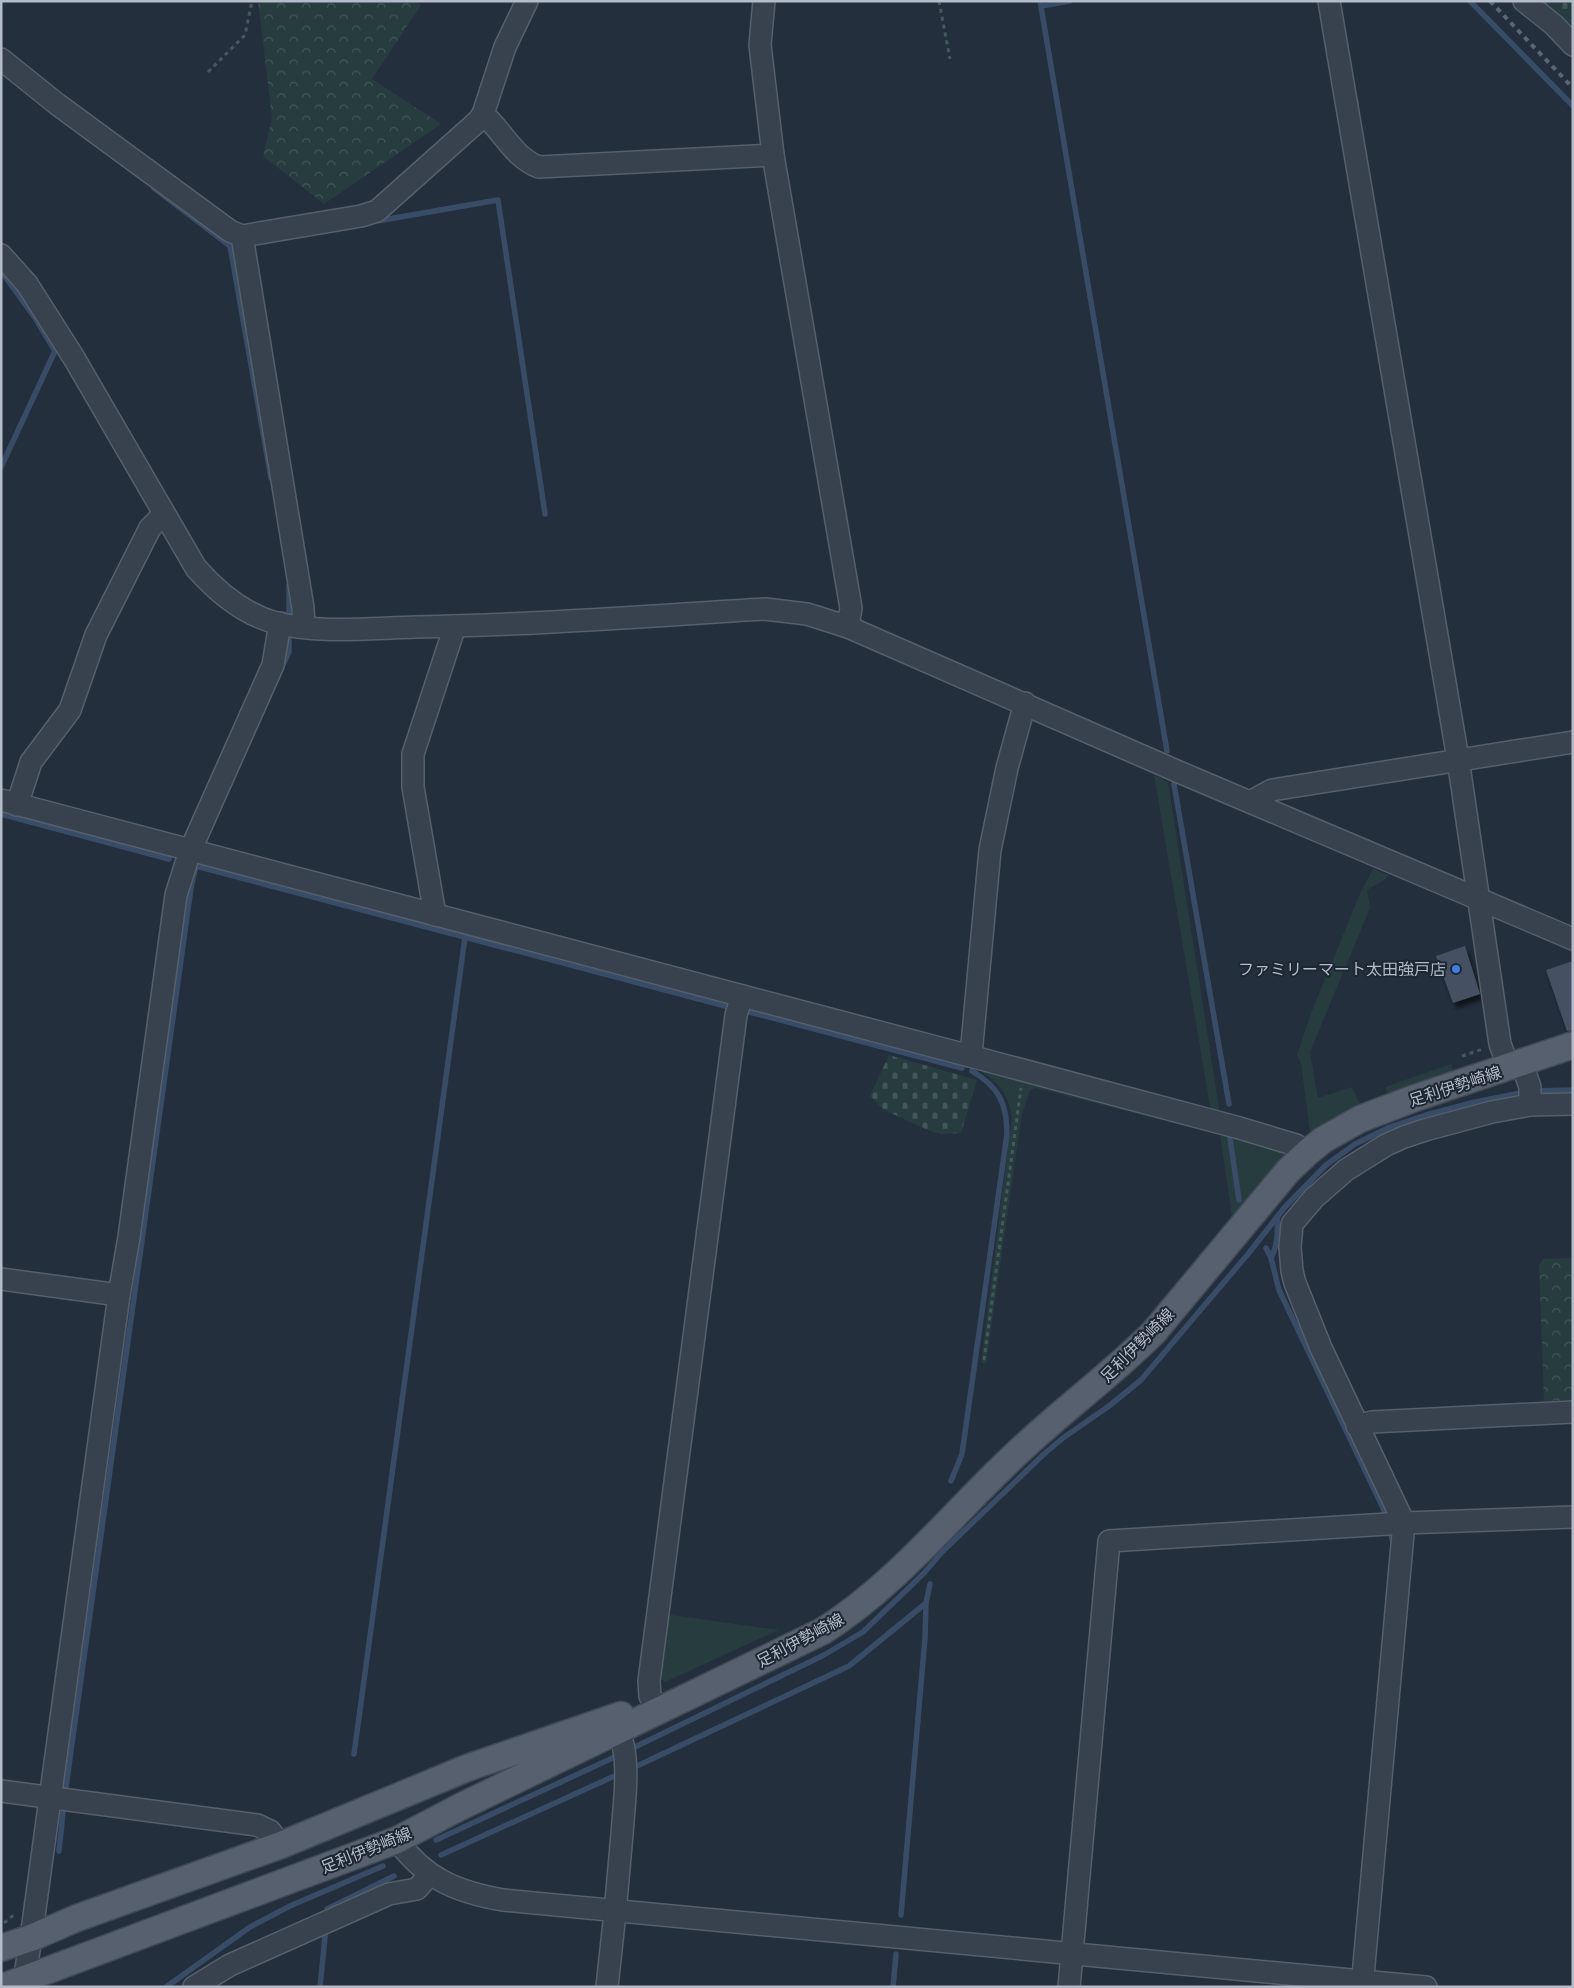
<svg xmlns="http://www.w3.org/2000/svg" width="1574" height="1988" font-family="Rubik,'Noto Sans JP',sans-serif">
  <defs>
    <pattern id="forest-crowns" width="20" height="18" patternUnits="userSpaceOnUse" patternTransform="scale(1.25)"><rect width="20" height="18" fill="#263c3f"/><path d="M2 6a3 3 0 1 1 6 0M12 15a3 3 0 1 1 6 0" fill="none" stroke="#435659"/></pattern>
    <pattern id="cemetery-stones" width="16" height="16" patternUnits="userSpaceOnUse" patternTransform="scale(1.25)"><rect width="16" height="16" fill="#263c3f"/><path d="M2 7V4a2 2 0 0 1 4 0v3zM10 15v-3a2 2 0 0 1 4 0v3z" fill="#435659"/></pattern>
    <filter id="shadow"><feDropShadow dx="3" dy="5.5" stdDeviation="2.5" flood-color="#0009"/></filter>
  </defs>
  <rect width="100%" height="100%" fill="#242f3e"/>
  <g fill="#263c3f">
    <polygon points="1154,775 1168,782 1220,1114 1211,1112"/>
    <polygon points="1373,869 1388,875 1386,879 1367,890 1370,908 1310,1052 1318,1098 1352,1087 1362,1109 1315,1134 1310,1132 1301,1063 1297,1055 1310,1016 1361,891"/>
    <polygon points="1451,1064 1454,1074 1389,1097 1385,1087"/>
    <path d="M979 1067 1294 1150 1232 1216 1220 1135 1036 1088 1030 1090 1022 1114 986 1363H981L1012 1117C1008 1093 1000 1084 979 1070Z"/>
    <polygon points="665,1614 779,1630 665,1682 656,1676"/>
  </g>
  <g fill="url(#forest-crowns)">
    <polygon points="258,1 415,1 421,5 372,79 441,124 324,204 263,156 272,118"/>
    <polygon points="1573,1258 1573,1400 1544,1401 1539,1265 1543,1259"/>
  </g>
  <g fill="url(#cemetery-stones)">
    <polygon points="1530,1 1573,1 1573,41"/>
    <polygon points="889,1055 977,1080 961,1133 942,1134 930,1131 884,1110 870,1096"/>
  </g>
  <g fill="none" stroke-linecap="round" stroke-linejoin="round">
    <g stroke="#394c67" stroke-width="5.5">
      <polyline points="1040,1 1167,751"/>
      <polyline points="1470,1 1573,106"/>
      <polyline points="1041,6 1070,1"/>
      <polyline points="154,188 230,246 271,478"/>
      <polyline points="377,221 498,200 545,514"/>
      <polyline points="1,271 35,318 55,351 1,467"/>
      <polyline points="289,621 289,586"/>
      <polyline points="282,667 289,652 289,631"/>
      <polyline points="1174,784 1229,1104"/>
      <polyline points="1,814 169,859"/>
      <polyline points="742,1010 962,1068"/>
      <polyline points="1535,1091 1573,1090"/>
      <polyline points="1230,1138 1239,1200"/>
      <polyline points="1266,1248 1271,1258 1279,1290 1385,1512 1393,1543"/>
      <path d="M1271 1258C1278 1245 1278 1232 1277 1217"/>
      <path d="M951 1481 962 1454 1007 1134C1007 1104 999 1087 972 1071"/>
      <polyline points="635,1747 824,1655 863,1632 924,1573 942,1552 1044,1454 1063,1438 1109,1406 1141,1380 1248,1254 1285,1207 1326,1165 1355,1144 1390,1127 1426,1115 1475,1102 1526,1092"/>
      <polyline points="354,1754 465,937"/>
      <polyline points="637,1766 849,1666 926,1603"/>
      <polyline points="65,1794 191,888 196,866 733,1008"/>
      <polyline points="436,1840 619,1755"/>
      <polyline points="59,1851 64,1803"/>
      <polyline points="441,1855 621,1773"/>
      <polyline points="901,1915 925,1638 926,1603 930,1584"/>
      <polyline points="327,1917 327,1909 394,1876"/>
      <polyline points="166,1987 250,1927 290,1906 383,1866"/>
      <polyline points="320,1987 326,1927"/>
      <polyline points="893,1987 896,1954"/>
    </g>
  </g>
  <g fill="#455162" filter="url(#shadow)">
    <polygon points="1465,946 1480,994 1453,1003 1436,956"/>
    <polygon points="1573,961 1573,1030 1567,1031 1546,970"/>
  </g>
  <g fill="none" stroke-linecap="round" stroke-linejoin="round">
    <defs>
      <g id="minor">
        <polyline points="764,1 760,45 773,155 851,608 848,627"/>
        <polyline points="1329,1 1458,759 1500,1044 1509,1068"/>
        <polyline points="1524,1 1554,25 1573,45"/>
        <polyline points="1,59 57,104 230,231 242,236 361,216 377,211 478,121 483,114 505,47 527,1"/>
        <path d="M483 114C502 130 514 158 539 167L773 155"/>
        <polyline points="242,236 303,608 304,627"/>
        <path d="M1 255 27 284 74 358 196 568C218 593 243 614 276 623 321 634 371 628 416 627 532 625 649 616 765 609L807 614 848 627 1179 772 1573 939"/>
        <polyline points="1,800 970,1056 1236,1127 1296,1145 1308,1152"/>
        <polyline points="1250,802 1272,790 1573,742"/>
        <polyline points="17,805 31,762 70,710 96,635 150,528 164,514"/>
        <polyline points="435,915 413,787 413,754 455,626"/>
        <polyline points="970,1056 972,1044 990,850 1007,768 1025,703"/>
        <polyline points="1522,1064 1530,1087 1530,1105"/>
        <polyline points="1,1279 119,1295"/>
        <polyline points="1357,1426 1372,1422 1573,1412"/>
        <polyline points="655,1703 650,1696 649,1681 736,1015 742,996"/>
        <polyline points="1,1791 257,1825 270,1831 281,1845"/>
        <path d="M397 1840C425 1879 457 1892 503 1900L1426 1987"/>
        <polyline points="23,1987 31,1938 119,1295 129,1237 176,895 190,851 273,665 280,623"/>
        <polyline points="194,1987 230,1965 389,1894 417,1889 429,1875"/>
        <path d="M607 1987C613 1936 618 1885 622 1834 624 1803 631 1760 619 1731"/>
        <polyline points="1069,1987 1109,1541 1404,1523 1573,1517"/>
        <polyline points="1362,1987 1404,1523 1321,1348 1295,1283 1292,1271 1290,1247 1292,1224 1314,1198 1346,1170 1386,1145 1404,1137 1425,1130 1492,1112 1530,1105 1573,1104"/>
      </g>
      <g id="major">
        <polyline points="1,1948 31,1938 77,1918 281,1845 467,1768 621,1715"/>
        <path d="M3 1987 397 1840 460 1807 823 1631C897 1584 952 1514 1015 1455 1060 1412 1110 1376 1154 1332L1288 1171 1308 1152 1323 1140 1360 1119 1415 1098 1573 1045"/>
      </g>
    </defs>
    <use href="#minor" stroke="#565f6c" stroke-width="24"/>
    <use href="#major" stroke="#414a57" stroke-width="29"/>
    <g stroke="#44595c" stroke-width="3" stroke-dasharray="4 4" stroke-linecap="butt">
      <polyline points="939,1 950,59"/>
      <polyline points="208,72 245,35 252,1"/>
      <polyline points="1462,1056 1483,1049"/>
      <polyline points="984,1360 1021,1088"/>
      <polyline points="4,1923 15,1914"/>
    </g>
    <use href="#minor" stroke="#38414e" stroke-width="21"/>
    <use href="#major" stroke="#56606e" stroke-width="26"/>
    <polyline stroke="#5a6575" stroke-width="4" stroke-dasharray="5 5" stroke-linecap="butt" points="1490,1 1573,88"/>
  </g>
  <circle fill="#3f7fe0" stroke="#1d2633" stroke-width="2" cx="1456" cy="969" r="5"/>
  <g text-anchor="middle" stroke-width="4" stroke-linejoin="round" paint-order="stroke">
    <g font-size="16" fill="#b4bcc9" stroke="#1d2633" text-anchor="end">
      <text x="1446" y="975">ファミリーマート太田強戸店</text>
    </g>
    <g font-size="16" fill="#b4bcc9" stroke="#1d2633">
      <text transform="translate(1455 1086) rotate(-18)" y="6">足利伊勢崎線</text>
      <text transform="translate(1137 1345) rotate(-45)" y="6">足利伊勢崎線</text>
      <text transform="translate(800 1640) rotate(-28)" y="6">足利伊勢崎線</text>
      <text transform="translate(366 1850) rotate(-22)" y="6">足利伊勢崎線</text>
    </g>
  </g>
  <rect width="1574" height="1988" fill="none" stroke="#b4bcc9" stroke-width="5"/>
</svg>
